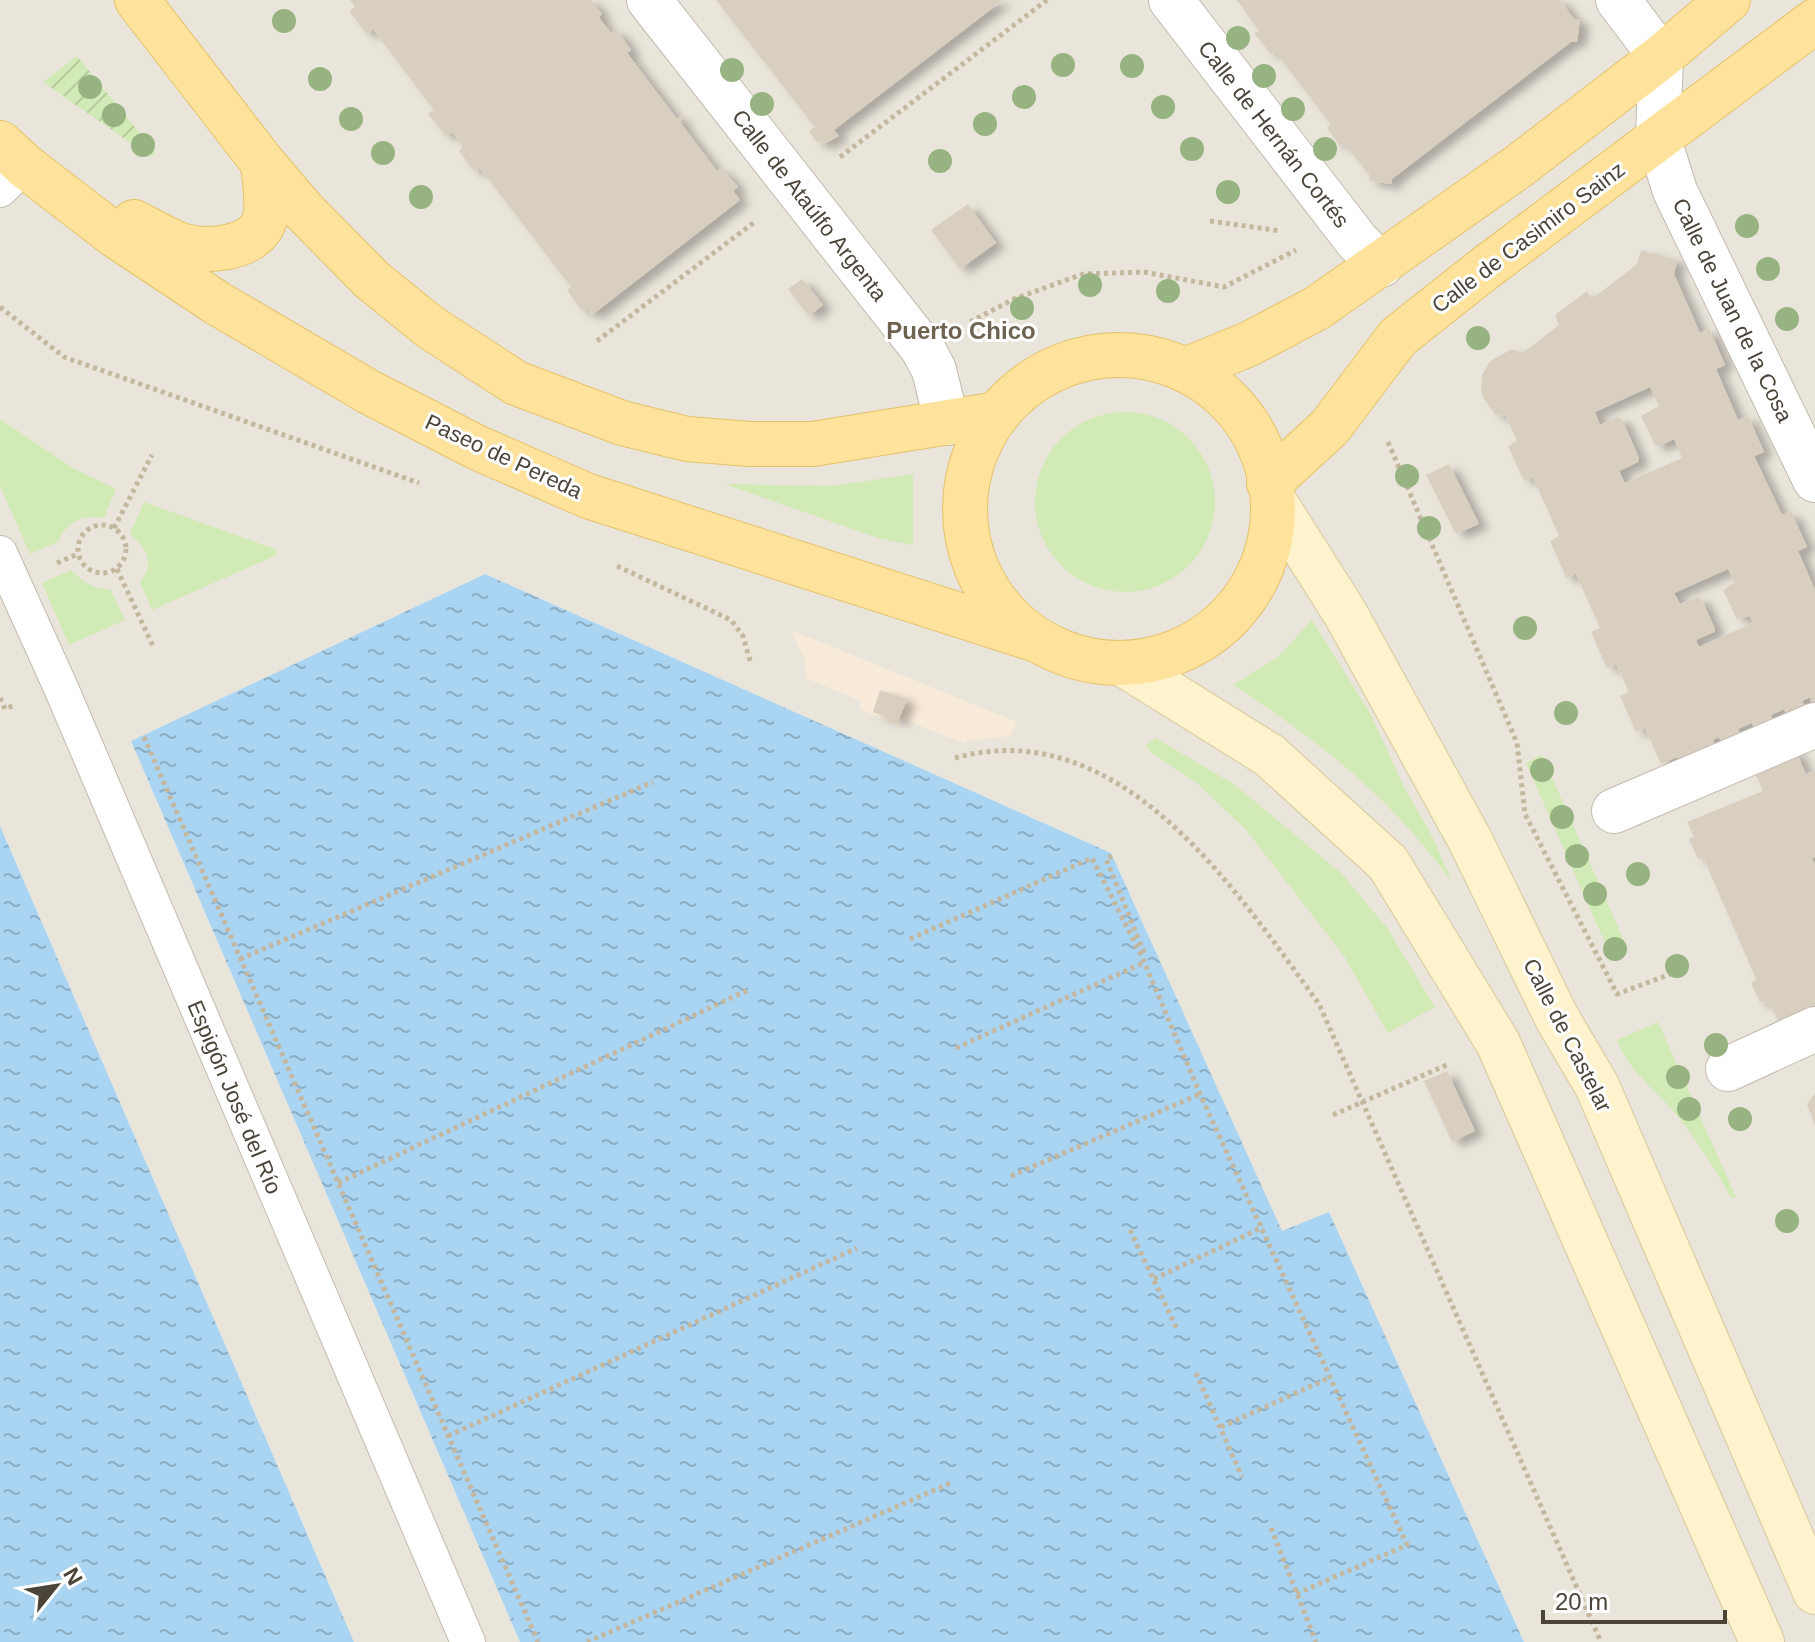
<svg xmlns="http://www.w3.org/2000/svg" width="1815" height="1642" font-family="Helvetica,sans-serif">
  <defs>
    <pattern id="garden-furrows" width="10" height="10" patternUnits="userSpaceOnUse" patternTransform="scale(2)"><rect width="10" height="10" fill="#d2eab5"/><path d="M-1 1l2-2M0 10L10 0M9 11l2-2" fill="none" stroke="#b6ca9c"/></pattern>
    <pattern id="water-ripples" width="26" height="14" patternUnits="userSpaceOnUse" patternTransform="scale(2)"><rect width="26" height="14" fill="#a9d4f2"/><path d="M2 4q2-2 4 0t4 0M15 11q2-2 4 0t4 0" fill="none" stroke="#8caec5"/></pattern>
    <filter id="shadow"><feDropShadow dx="9" dy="5" stdDeviation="4" flood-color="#0004"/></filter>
  </defs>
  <rect width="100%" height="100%" fill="#f6f3ec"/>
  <polygon fill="#eae5da" points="0,0 1815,0 1815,1642 1524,1642 1329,1212 1282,1232 1111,853 485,574 131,741 520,1642 354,1642 0,826"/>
  <polygon fill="#f7ead8" points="791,630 1017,722 1011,736 966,741 965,744 903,719 899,726 860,709 861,701 806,678 805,660"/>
  <g fill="#d2eab5">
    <circle cx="1125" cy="502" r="90"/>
    <path d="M0 419 73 468 116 489 104 518C83 514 66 522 58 542L30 554 0 486Z"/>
    <polygon points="913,474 913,545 878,538 724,484 832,486"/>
    <path d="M144 502 275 549 278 552 275 556 152 610 140 582C155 564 147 547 130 534Z"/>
    <path d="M71 570C83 582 93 589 110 589L125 620 69 645 42 583Z"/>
    <path d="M1312 620 1370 713 1403 785 1433 838 1452 882C1390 797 1321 742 1233 685L1278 657Z"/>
    <polygon points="1156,738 1235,785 1342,874 1388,929 1435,1007 1388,1033 1344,956 1246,830 1198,784 1153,754 1145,746"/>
    <polygon points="1542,755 1626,945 1609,952 1526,763"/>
    <path d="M1658 1022 1736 1197 1732 1199C1716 1171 1699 1143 1678 1117 1657 1090 1629 1073 1617 1040Z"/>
  </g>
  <polygon fill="url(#garden-furrows)" points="77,56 156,153 153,156 148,155 43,82"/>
  <g fill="url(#water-ripples)">
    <polygon points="485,574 1111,853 1282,1231 1329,1212 1524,1642 520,1642 131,741"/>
    <polygon points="0,826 354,1642 0,1642"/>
  </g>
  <g fill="#d8cfc1" fill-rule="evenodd" filter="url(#shadow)">
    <polygon points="350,0 591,0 602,14 599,17 603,23 611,33 616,29 631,50 627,53 677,119 682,115 684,118 680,122 717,171 721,168 738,187 733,191 740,200 592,315 587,308 582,311 567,290 571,287 526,228 479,167 474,171 459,151 463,147 456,137 452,132 446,136 428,114 434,110 373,29 367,34 349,11 355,7"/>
    <polygon points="716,0 1003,0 834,130 839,136 824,144 816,141 809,131 815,127"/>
    <polygon points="1237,0 1560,0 1574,19 1580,20 1577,42 1571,42 1466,122 1392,179 1392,184 1369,181 1370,176 1344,143 1340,146 1327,128 1331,125 1275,51 1271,54 1254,33 1259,31"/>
    <polygon points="968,204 996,243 960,269 931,230"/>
    <path d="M1641 250 1677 260 1674 274 1700 333 1709 328 1725 365 1716 369 1738 420 1748 416 1764 452 1754 456 1782 515 1791 511 1807 547 1798 551 1815 590V703L1812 704 1810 697 1802 701 1805 706 1786 715 1784 709 1771 715 1773 721 1754 729 1752 723 1738 729 1741 735 1722 744 1719 737 1713 740 1716 747 1680 763 1677 757 1661 764 1645 728 1636 732 1620 696 1629 692 1616 664 1607 668 1591 632 1600 628 1576 574 1566 578 1565 575 1550 541 1559 536 1533 477 1524 481 1508 446 1517 441 1506 416 1495 414 1483 397 1481 388 1482 375 1490 361 1512 349 1523 353 1559 325 1555 315 1587 291 1592 299 1637 264ZM1650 387 1659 406 1641 416 1655 445 1659 446 1674 439 1682 458 1625 483 1619 471 1638 462 1639 458 1622 419 1617 417 1600 425 1595 412ZM1728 569 1735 582 1723 590 1737 619 1750 616 1753 623 1699 647 1696 640 1714 632 1715 629 1701 598 1698 597 1680 604 1674 593Z"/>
    <polygon points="802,279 823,305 809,316 788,289"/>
    <polygon points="1449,464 1479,524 1456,534 1426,475"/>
    <polygon points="880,690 907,699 898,721 873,712"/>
    <polygon points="1795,749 1806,774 1815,770 1815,857 1812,858 1815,864 1815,1010 1780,1024 1770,1004 1767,1005 1765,1001 1760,1002 1751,983 1756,979 1703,857 1698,859 1689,839 1694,837 1687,822 1763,791 1752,766"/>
    <polygon points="1447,1071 1475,1131 1452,1142 1424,1081"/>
    <polygon points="1815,1093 1815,1126 1807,1104"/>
  </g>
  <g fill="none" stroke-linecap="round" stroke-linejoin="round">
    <defs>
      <g id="service">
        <polyline points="0,190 25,166"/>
        <polyline points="0,553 61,688 468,1642"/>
      </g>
      <g id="pedestrian">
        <polyline points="1614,811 1815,725"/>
        <polyline points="1728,1069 1815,1029"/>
      </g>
      <g id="minor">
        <polyline points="649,0 923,349 934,370 947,423"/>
        <polyline points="1171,0 1357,241 1381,265"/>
        <polyline points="1618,0 1661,57 1658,137 1675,191 1815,480"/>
      </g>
      <g id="secondary">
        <polyline points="1274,501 1345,613 1470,840 1557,1018 1597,1086 1815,1592"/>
        <polyline points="1123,664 1269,755 1388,863 1498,1043 1762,1642"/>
      </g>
      <g id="primary">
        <polyline points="137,0 263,163 303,210 372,280 430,327 516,383 622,423 687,439 750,444 813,444 992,415"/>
        <polyline points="0,143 25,166 116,236 217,303 369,392 478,448 588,496 1034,639"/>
        <path d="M134 222C148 229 163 238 178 244 204 254 256 250 265 219 269 202 264 180 263 163"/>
        <circle cx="1119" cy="509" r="154"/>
        <polyline points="1185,370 1249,344 1317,308 1519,166 1661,57 1728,0"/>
        <polyline points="1269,483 1330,427 1398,337 1484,269 1815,21"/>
      </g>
    </defs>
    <use href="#service" stroke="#c2bbae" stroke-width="36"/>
    <use href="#pedestrian" stroke="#c2bbae" stroke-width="46"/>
    <use href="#minor" stroke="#c2bbae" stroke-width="46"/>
    <use href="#secondary" stroke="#d6c79b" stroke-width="46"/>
    <use href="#primary" stroke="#e6c16a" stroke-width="46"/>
    <g stroke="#c4b79f" stroke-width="5" stroke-dasharray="4 4" stroke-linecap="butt">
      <polyline points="840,157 1047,0"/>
      <polyline points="1210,221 1281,231"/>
      <polyline points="0,307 64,357 419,483"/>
      <polyline points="970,322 1014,299 1083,274 1144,272 1224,287 1296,250"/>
      <polyline points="597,341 756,221"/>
      <polyline points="1388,442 1517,743 1525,814 1617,994 1684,969"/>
      <circle cx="102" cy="549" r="24"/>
      <polyline points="114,528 152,455"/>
      <polyline points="57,563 78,554"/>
      <polyline points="617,566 731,620 743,636 751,664"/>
      <polyline points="117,569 153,646"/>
      <polyline points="0,698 5,709 15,705"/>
      <polyline points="144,737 538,1642"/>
      <path d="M955 758C1120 712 1236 890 1319 1004L1601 1642"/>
      <polyline points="1112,856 1106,859 1145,955"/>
      <polyline points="910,939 1092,858 1142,957 1200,1094 1407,1545 1296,1594"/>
      <polyline points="240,959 653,782"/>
      <polyline points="956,1048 1143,963"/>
      <polyline points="1333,1115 1449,1064"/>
      <polyline points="1011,1176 1200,1094"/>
      <polyline points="338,1183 750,989"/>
      <polyline points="1130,1230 1177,1329"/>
      <polyline points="1154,1279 1263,1227"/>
      <polyline points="1196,1373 1242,1477"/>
      <polyline points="1221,1427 1331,1377"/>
      <polyline points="448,1436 857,1248"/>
      <polyline points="1271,1528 1316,1642"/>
      <polyline points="587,1642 953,1482"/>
    </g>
    <use href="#service" stroke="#fff" stroke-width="34"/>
    <use href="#pedestrian" stroke="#fff" stroke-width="44"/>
    <use href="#minor" stroke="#fff" stroke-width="44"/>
    <use href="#secondary" stroke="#fff3cd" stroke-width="44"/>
    <use href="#primary" stroke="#ffe39c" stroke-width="44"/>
  </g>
  <g fill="#97b381">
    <circle cx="284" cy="21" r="12"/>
    <circle cx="1238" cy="38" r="12"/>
    <circle cx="1063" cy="65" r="12"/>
    <circle cx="1132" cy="66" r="12"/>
    <circle cx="732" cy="70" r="12"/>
    <circle cx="1264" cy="76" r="12"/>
    <circle cx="320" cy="79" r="12"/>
    <circle cx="90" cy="87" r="12"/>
    <circle cx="1024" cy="97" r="12"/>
    <circle cx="762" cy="104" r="12"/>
    <circle cx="1163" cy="107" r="12"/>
    <circle cx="1293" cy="109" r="12"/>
    <circle cx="114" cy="115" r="12"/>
    <circle cx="351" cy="119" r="12"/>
    <circle cx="985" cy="124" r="12"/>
    <circle cx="143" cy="145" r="12"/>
    <circle cx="1192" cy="149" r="12"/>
    <circle cx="1325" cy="149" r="12"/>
    <circle cx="383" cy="153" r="12"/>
    <circle cx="940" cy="161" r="12"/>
    <circle cx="1228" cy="192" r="12"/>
    <circle cx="421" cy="197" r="12"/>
    <circle cx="1747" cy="226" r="12"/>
    <circle cx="1768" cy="269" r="12"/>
    <circle cx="1090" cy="285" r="12"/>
    <circle cx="1168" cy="291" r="12"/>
    <circle cx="1022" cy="308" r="12"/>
    <circle cx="1787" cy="319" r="12"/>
    <circle cx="1478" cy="338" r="12"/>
    <circle cx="1407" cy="476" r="12"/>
    <circle cx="1429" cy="528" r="12"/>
    <circle cx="1525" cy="628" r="12"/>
    <circle cx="1566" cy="713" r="12"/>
    <circle cx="1542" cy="770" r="12"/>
    <circle cx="1562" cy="817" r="12"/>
    <circle cx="1577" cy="856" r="12"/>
    <circle cx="1638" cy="874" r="12"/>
    <circle cx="1595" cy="894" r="12"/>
    <circle cx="1615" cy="949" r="12"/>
    <circle cx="1677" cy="966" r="12"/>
    <circle cx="1716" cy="1045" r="12"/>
    <circle cx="1678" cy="1077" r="12"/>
    <circle cx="1689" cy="1109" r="12"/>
    <circle cx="1740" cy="1119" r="12"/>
    <circle cx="1787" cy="1221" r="12"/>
  </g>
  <g text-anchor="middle" stroke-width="6" stroke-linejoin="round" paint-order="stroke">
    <g font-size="22" fill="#4b4439" stroke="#fff">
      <text transform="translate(1274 134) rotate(52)" y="8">Calle de Hernán Cortés</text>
      <text transform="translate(810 205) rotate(52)" y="8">Calle de Ataúlfo Argenta</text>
      <text transform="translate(1528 237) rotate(-37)" y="8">Calle de Casimiro Sainz</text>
      <text transform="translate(1733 310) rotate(64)" y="8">Calle de Juan de la Cosa</text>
      <text transform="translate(504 456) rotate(25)" y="8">Paseo de Pereda</text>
      <text transform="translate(1568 1035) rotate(63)" y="8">Calle de Castelar</text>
      <text transform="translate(235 1097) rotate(67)" y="8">Espigón José del Río</text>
    </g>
    <g font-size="24" font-weight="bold" fill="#6e6250" stroke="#fff">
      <text x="961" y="339">Puerto Chico</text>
    </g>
  </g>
  <g transform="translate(56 1586) rotate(60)" stroke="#ffffff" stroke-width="6" paint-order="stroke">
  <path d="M0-6L14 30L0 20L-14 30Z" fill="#4b4439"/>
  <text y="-12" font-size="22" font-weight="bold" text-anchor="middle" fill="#4b4439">N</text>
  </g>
  <path d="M1543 1610v12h182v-12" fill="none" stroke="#4b4439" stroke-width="4"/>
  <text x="1555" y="1610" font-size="24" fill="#4b4439" stroke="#ffffff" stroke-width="6" paint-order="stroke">20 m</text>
</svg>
